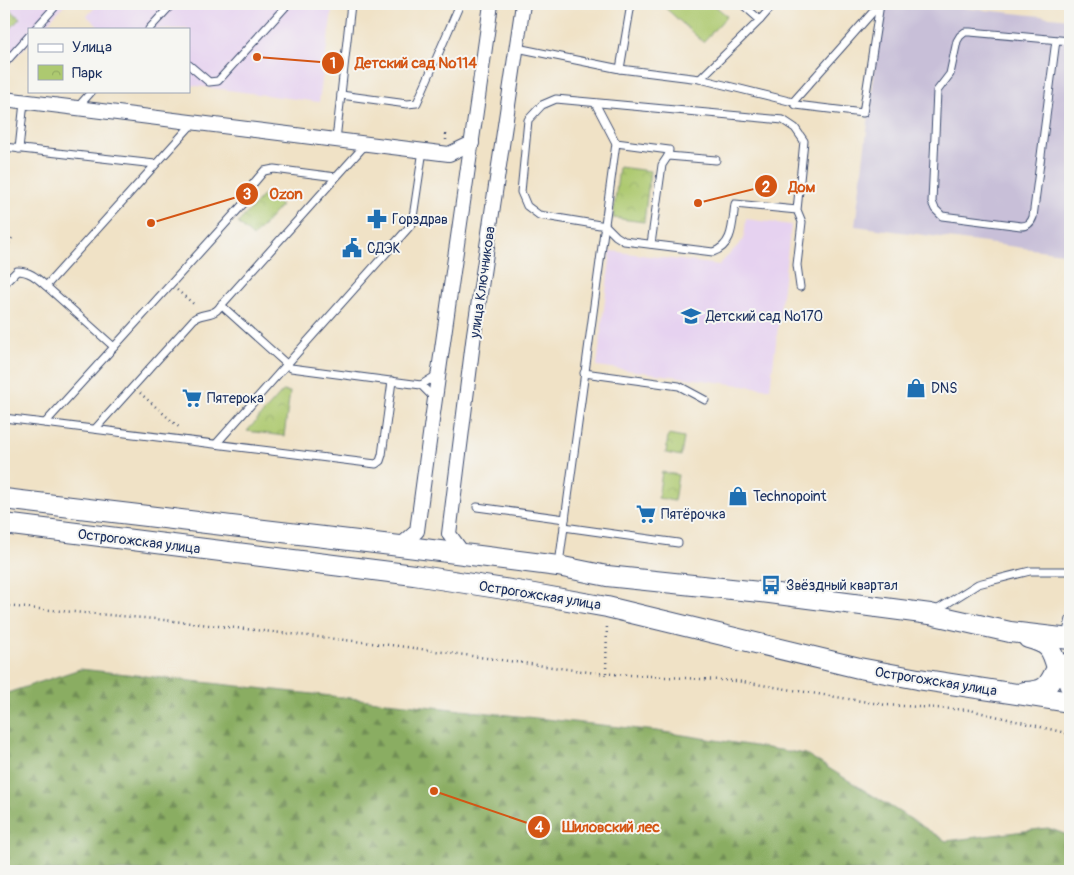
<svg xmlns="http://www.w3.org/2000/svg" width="1074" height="875" font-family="Pangolin,sans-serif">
  <defs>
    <pattern id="forest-firs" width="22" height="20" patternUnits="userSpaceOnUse" patternTransform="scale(1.25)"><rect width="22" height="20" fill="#8aad62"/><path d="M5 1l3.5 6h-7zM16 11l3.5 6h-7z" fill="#708d54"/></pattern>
    <pattern id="park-crowns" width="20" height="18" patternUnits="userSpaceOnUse" patternTransform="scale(1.25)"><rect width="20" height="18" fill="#adc970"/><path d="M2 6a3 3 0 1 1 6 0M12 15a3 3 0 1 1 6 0" fill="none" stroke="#94ad63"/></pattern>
  </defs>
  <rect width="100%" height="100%" fill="#f6f6f2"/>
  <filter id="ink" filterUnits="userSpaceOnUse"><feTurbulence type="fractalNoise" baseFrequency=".02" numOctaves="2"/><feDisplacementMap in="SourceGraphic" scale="10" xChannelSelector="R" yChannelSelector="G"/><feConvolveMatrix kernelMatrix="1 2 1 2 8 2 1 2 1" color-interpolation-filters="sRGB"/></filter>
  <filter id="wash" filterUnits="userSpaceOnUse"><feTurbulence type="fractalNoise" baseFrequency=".0096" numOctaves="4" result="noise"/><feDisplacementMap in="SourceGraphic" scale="20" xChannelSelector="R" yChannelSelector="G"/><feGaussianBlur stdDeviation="1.12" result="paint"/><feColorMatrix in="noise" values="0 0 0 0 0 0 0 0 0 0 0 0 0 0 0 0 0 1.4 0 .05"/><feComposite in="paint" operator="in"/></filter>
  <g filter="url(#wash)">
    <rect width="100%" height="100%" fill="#f0e2c6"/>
    <g fill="#e6d2f0">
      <polygon points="4,4 65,4 42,29 29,29 29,43 10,63 4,63"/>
      <polygon points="98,4 333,4 319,102 189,85 189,29 101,29 87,16"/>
      <polygon points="746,219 791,225 770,389 597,366 611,251 719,265 744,239"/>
    </g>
    <polygon fill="#c8bfd8" points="883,4 925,4 1070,19 1070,254 855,226"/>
    <polygon fill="url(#forest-firs)" stroke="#526e60" points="80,669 657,731 806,754 946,841 1048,828 1070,836 1070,871 4,871 4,694"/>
    <g fill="url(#park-crowns)" stroke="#647c67">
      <polygon points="4,4 20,18 4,36"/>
      <polygon points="619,167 650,171 644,222 613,218"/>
      <polygon points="266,192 281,206 253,237 238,223"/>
      <polygon points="283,391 290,392 284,436 247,431"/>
      <polygon points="668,435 684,438 681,456 666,453"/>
      <polygon points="662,472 678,475 674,501 658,498"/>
    </g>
    <polygon fill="#adc970" stroke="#647c67" points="661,4 713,4 727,16 703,42"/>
  </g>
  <g filter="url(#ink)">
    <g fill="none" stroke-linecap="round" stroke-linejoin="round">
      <defs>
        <g id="lane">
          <polyline points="760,20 774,4"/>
          <polyline points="35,29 54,8"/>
          <polyline points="149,29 172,4"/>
          <path d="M1056 40 1033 217C1031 223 1028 226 1021 226L942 216 935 209 932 202 937 91 950 74 957 41 960 36 965 32H970L1070 41"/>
          <polyline points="517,48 620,69 700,79 793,102 796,105 863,113 880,4"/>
          <polyline points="4,64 29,36"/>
          <polyline points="189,65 209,82 218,81 288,4"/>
          <polyline points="620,69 631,4"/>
          <polyline points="700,79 760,20 742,4"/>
          <polyline points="341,95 407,104 417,103 460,4"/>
          <polyline points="793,102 879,5"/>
          <polyline points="595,103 616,143"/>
          <polyline points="77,108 92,91"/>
          <polyline points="193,123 46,286 114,347 245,202 253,184 264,171 274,169 336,177"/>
          <polyline points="336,140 351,4"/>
          <polyline points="4,147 155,164"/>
          <polyline points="19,149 24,102"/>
          <path d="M797 210 735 204C732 223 734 245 713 252L624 241 616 236 606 226 539 215 527 206 521 192 528 120 542 105 556 99 783 120 795 128 804 141 797 210 802 222 797 265 800 287"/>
          <polyline points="651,244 662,165 668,156 716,160"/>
          <path d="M4 284 17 271C30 271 37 278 46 286"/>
          <polyline points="221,305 291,368 421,385 435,399"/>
          <polyline points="584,373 679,386 705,400"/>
          <polyline points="421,385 437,375"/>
          <polyline points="4,418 376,464 380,461 382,455 392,381"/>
          <polyline points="45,423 114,347"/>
          <path d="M95 429 194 319C201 313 210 316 217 310L366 144"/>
          <polyline points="216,444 412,224 423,150"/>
          <polyline points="477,507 565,519"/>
          <polyline points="564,527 616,143 669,150 668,156"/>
          <polyline points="559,564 564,527 678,543"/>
          <polyline points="935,611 978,584 1030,571 1070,571"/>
          <polyline points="1066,636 1070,619"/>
        </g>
        <g id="street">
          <polyline points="4,99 449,154 472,143"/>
          <path d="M400 546 417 531C440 355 467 180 491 4"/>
          <polyline points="465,556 449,534 474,334 523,4"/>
        </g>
        <g id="secondary">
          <polyline points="4,499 400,546 558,566 607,576 770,593 930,614 1010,632 1070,639"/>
          <polyline points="4,524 414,575 517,591 607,607 859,668 918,679 1070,702"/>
          <path d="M1070 662C1065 671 1066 677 1070 686"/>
          <path d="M1024 692C1046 691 1048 687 1057 668 1051 647 1049 644 1028 638"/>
        </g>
      </defs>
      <use href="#lane" stroke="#3b4a6e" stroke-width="9"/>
      <use href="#street" stroke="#3b4a6e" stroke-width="16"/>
      <use href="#secondary" stroke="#3b4a6e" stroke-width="22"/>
      <g stroke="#3b4a6e" stroke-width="2.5" stroke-dasharray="1 4" stroke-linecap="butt">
        <polyline points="446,140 446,134"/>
        <polyline points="4,252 12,238"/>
        <polyline points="177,290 196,306"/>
        <polyline points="140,393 181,429"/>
        <polyline points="4,606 155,619 399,646 596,673 737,681 886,705 970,710 1070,734"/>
        <polyline points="606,673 607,623"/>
      </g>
      <use href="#lane" stroke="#fff" stroke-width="7"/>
      <use href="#street" stroke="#fff" stroke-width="14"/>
      <use href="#secondary" stroke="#fff" stroke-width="20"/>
    </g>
  </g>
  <defs>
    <symbol id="pharmacy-bare" viewBox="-9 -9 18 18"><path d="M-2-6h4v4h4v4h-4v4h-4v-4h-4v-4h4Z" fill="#1f6fb2" stroke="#f6f6f2" stroke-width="2.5" paint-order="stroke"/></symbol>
    <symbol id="civic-bare" viewBox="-9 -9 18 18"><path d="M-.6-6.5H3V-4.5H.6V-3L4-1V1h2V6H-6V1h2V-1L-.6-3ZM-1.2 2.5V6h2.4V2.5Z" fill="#1f6fb2" stroke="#f6f6f2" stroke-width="2.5" paint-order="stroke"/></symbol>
    <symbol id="school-bare" viewBox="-9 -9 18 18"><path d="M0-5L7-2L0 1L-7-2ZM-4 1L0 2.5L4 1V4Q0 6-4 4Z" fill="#1f6fb2" stroke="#f6f6f2" stroke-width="2.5" paint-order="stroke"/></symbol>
    <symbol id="shop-bare" viewBox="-9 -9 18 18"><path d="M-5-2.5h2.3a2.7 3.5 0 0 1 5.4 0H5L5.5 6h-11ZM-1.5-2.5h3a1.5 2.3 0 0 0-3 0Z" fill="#1f6fb2" stroke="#f6f6f2" stroke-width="2.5" paint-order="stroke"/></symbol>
    <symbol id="supermarket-bare" viewBox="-9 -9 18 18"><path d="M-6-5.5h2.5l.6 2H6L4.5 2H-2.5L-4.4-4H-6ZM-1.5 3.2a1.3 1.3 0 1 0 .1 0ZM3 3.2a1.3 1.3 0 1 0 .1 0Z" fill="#1f6fb2" stroke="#f6f6f2" stroke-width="2.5" paint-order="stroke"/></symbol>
    <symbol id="bus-bare" viewBox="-9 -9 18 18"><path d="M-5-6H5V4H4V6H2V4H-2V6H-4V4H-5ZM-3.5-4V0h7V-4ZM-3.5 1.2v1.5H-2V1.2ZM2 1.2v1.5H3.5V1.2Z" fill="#1f6fb2" stroke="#f6f6f2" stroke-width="2.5" paint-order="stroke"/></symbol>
  </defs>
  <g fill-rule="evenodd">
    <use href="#pharmacy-bare" x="363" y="205" width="28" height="28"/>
    <use href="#civic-bare" x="338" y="234" width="28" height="28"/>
    <use href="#school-bare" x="677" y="302" width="28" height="28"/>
    <use href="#shop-bare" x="902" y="374" width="28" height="28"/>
    <use href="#supermarket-bare" x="178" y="384" width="28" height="28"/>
    <use href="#shop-bare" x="724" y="482" width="28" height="28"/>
    <use href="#supermarket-bare" x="632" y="500" width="28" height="28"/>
    <use href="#bus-bare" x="757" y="571" width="28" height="28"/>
  </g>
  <g text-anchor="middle" stroke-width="4" stroke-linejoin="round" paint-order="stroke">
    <g font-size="14" fill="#1b2f5e" stroke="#f6f6f2" text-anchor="start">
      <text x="392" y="224">Горздрав</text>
      <text x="367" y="253">СДЭК</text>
      <text x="706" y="321">Детский сад №170</text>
      <text x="931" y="393">DNS</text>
      <text x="207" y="403">Пятерока</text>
      <text x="753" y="501">Technopoint</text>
      <text x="661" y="519">Пятёрочка</text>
      <text x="786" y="590">Звёздный квартал</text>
    </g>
    <g font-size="14" fill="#1b2f5e" stroke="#f6f6f2">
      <text transform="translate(482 282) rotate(-82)" y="5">улица Ключникова</text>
      <text transform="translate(139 541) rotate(7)" y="5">Острогожская улица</text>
      <text transform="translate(540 595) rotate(9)" y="5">Острогожская улица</text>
      <text transform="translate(936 681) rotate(9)" y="5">Острогожская улица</text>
    </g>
  </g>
  <path fill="none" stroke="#d45514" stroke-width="2" d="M257 57L333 63M698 203L766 186M151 223L247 194M434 791L539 827"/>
  <g fill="#d45514" stroke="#f6f6f2" stroke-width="2">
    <circle cx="257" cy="57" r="5"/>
    <circle cx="698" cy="203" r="5"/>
    <circle cx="151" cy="223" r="5"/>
    <circle cx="434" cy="791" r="5"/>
    <circle cx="333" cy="63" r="12"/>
    <circle cx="766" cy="186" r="12"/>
    <circle cx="247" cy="194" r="12"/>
    <circle cx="539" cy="827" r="12"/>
  </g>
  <g font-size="15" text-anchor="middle" font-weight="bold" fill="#fff">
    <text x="333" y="68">1</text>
    <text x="766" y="192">2</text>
    <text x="247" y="199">3</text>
    <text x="539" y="832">4</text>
  </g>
  <g font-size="15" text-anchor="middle" font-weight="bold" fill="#d45514" stroke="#f6f6f2" stroke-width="4" stroke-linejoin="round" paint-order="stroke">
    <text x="416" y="68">Детский сад №114</text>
    <text x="802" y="192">Дом</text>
    <text x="286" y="199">Ozon</text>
    <text x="611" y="832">Шиловский лес</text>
  </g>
  <rect width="1074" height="875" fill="none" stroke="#f6f6f2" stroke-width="20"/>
  <rect x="28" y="28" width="162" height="65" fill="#f6f6f2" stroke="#9ea6b7"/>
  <rect x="38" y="44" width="25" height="8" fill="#ffffff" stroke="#9ea6b7"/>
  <text x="72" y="52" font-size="15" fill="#1b2f5e">Улица</text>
  <rect x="38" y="65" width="25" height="15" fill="url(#park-crowns)" stroke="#9ea6b7"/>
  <text x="72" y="78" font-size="15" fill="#1b2f5e">Парк</text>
</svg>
